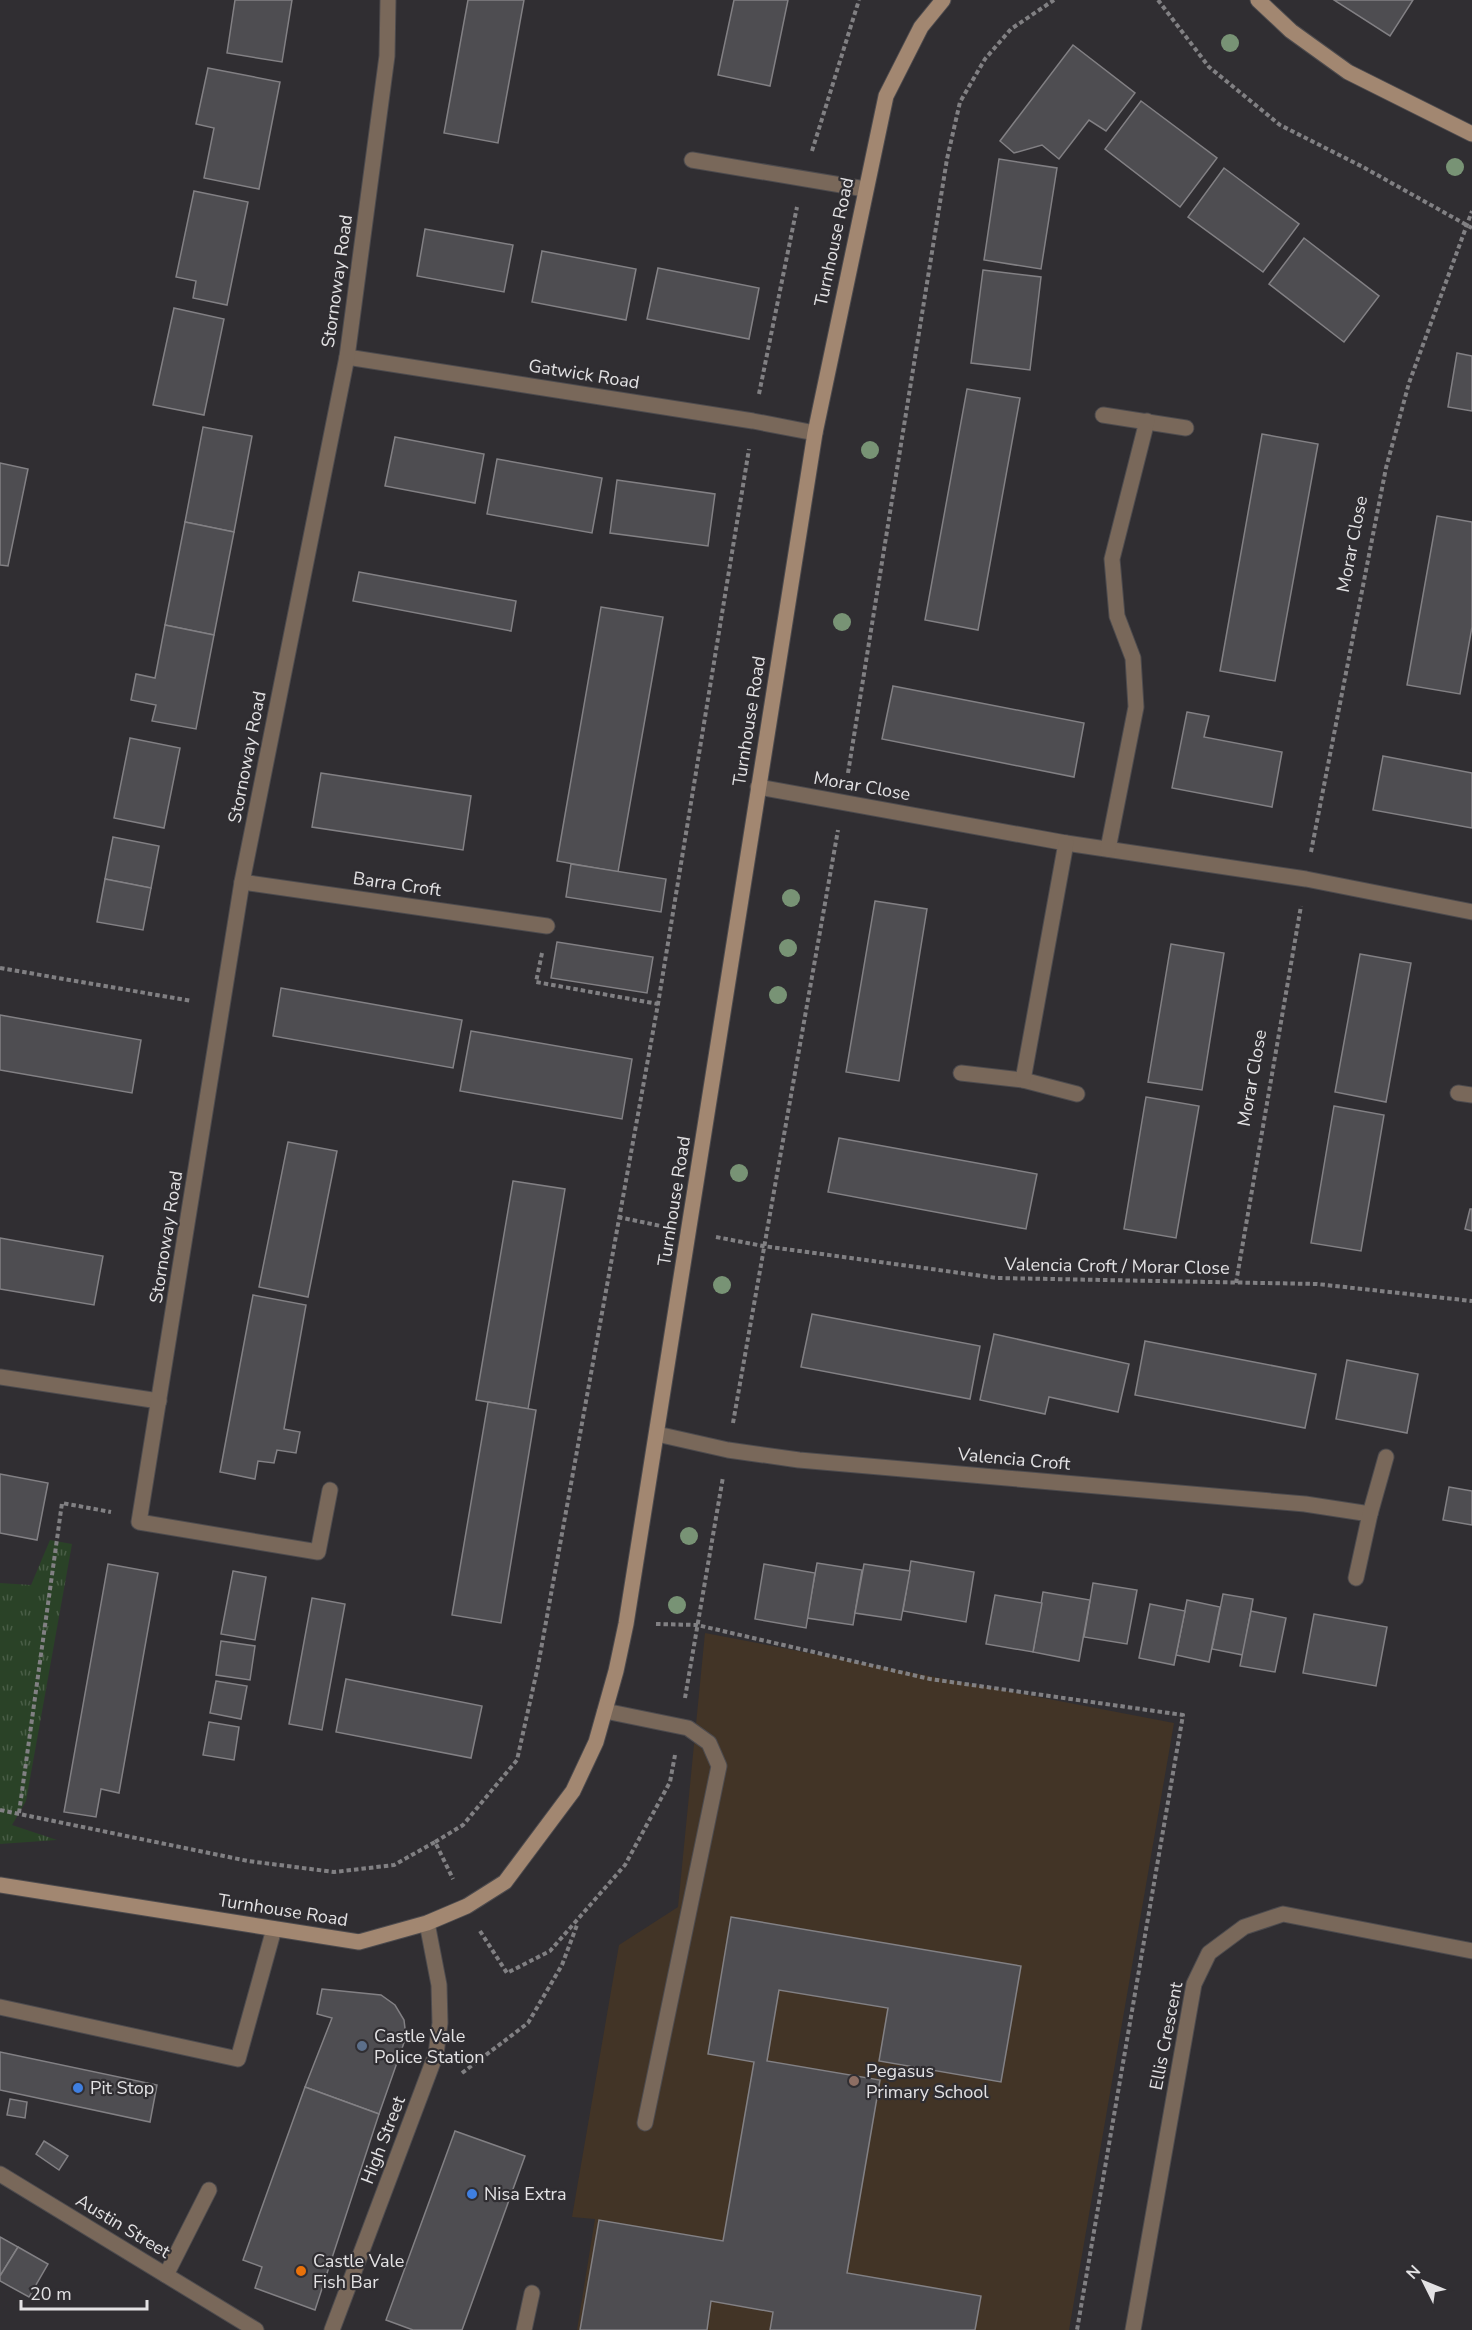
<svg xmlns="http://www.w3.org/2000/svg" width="1472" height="2330" font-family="'Nunito Sans',sans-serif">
  <defs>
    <pattern id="grass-tufts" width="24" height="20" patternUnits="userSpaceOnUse" patternTransform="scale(1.5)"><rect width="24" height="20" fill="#2a4227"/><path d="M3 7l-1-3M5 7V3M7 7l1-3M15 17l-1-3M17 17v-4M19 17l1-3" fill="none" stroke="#495d46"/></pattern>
  </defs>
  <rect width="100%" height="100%" fill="#302e32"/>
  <polygon fill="#423426" points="705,1633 1174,1723 1069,2330 577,2330 595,2219 572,2217 619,1945 678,1907"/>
  <polygon fill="url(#grass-tufts)" points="50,1540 72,1544 26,1801 12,1825 57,1840 0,1844 0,1583 31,1585"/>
  <g fill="#4e4d51" stroke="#828084" stroke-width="1.5">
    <polygon points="235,0 292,0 282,62 227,53"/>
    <polygon points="468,0 524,0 498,143 444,133"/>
    <polygon points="734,0 788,0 770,86 718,75"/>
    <polygon points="1334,0 1413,0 1390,36"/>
    <polygon points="1073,45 1135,93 1106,131 1089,120 1059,159 1042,145 1014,153 1000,141"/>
    <polygon points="208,68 280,82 259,189 204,178 214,128 196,124"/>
    <polygon points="1141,101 1217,158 1180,207 1105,149"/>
    <polygon points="999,159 1057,168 1041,269 984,260"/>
    <polygon points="1224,168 1299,224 1263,272 1188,217"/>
    <polygon points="194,191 248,202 227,305 193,298 196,281 176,277"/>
    <polygon points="425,229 513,245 504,292 417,276"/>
    <polygon points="1304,238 1379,296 1344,342 1269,284"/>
    <polygon points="542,251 636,269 626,320 532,302"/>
    <polygon points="658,268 759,288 749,339 647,319"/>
    <polygon points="983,270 1041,277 1030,370 971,363"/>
    <polygon points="174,308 224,319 204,415 153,405"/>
    <polygon points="1457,353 1472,356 1472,411 1448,407"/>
    <polygon points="967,389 1020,398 978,630 925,620"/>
    <polygon points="203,427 252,436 234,532 185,522"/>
    <polygon points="1262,434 1318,444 1275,681 1220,671"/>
    <polygon points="395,437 484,454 475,503 385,486"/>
    <polygon points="497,459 602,478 592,533 487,514"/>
    <polygon points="0,463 28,469 8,566 0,565"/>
    <polygon points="617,480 715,494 708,546 610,533"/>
    <polygon points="1437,516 1472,522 1472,627 1460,694 1407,685"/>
    <polygon points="185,522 234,532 214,635 165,625"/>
    <polygon points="359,572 516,601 511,631 353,601"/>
    <polygon points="601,607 663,617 618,872 557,861"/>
    <polygon points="165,625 214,635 196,729 152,721 156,705 131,700 136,674 155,678"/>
    <polygon points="893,686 1084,723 1074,777 882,739"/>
    <polygon points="1187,712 1209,716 1204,737 1282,752 1272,807 1172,788"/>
    <polygon points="130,738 180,748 164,828 114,818"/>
    <polygon points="1383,756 1472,773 1472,828 1373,810"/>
    <polygon points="321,773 471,796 463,850 312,827"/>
    <polygon points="113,837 159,846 151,888 105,879"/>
    <polygon points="571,864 666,879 661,912 566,897"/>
    <polygon points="105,879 151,888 143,930 97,922"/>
    <polygon points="875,901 927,909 899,1081 846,1072"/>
    <polygon points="557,942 653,957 647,993 551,978"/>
    <polygon points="1171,944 1224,953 1202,1090 1148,1082"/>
    <polygon points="1360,954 1411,963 1386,1102 1335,1092"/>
    <polygon points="281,988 462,1020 453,1068 273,1036"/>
    <polygon points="0,1015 141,1040 132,1093 0,1070"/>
    <polygon points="471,1031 632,1059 622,1119 460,1091"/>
    <polygon points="1146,1097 1199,1106 1176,1238 1124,1229"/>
    <polygon points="1334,1106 1384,1115 1361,1251 1311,1243"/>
    <polygon points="839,1138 1037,1174 1026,1229 828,1192"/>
    <polygon points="288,1142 337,1151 308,1297 259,1287"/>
    <polygon points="513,1181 565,1189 528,1409 476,1400"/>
    <polygon points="1470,1209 1472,1209 1472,1231 1465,1229"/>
    <polygon points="0,1238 103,1256 94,1305 0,1289"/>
    <polygon points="253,1295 306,1305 284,1429 300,1432 296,1453 277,1450 274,1463 258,1461 255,1479 220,1472"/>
    <polygon points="812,1314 980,1346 970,1399 801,1367"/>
    <polygon points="994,1334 1129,1364 1118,1412 1049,1397 1045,1414 980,1400"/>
    <polygon points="1145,1341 1316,1374 1305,1428 1135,1395"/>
    <polygon points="1347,1360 1418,1374 1407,1433 1336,1419"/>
    <polygon points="488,1402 536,1410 501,1623 452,1615"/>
    <polygon points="0,1474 48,1483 37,1540 0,1533"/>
    <polygon points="1449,1487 1472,1491 1472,1525 1443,1520"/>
    <polygon points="911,1561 974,1572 966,1622 903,1611"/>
    <polygon points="817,1563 862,1570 853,1625 807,1618"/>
    <polygon points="108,1564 158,1573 119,1793 101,1789 96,1817 64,1812"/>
    <polygon points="764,1564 815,1573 806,1628 755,1619"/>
    <polygon points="864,1564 910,1571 901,1620 855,1613"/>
    <polygon points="233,1571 266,1577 255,1640 221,1634"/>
    <polygon points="1093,1583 1137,1590 1127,1644 1084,1637"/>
    <polygon points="1043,1592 1090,1600 1079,1661 1033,1652"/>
    <polygon points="1223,1594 1253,1599 1243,1655 1212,1649"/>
    <polygon points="995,1595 1042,1603 1033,1652 986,1644"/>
    <polygon points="312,1598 345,1604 322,1730 289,1724"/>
    <polygon points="1187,1600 1220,1607 1209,1662 1176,1655"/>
    <polygon points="1150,1604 1185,1611 1174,1665 1139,1658"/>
    <polygon points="1251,1611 1286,1618 1275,1672 1240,1666"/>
    <polygon points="1314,1614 1387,1627 1376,1686 1303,1673"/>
    <polygon points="221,1641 255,1646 250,1680 216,1675"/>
    <polygon points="346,1679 482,1706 471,1758 336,1732"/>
    <polygon points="216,1681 247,1686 241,1719 210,1713"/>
    <polygon points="209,1722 239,1727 234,1760 203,1755"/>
    <polygon points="731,1917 1021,1966 1001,2082 879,2061 888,2008 779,1990 767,2061 880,2080 847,2273 981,2296 975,2330 770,2330 773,2312 711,2301 707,2330 580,2330 599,2220 723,2241 754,2062 708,2054"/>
    <polygon points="322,1989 381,1995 395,2005 404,2020 406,2037 379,2114 305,2087 332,2018 317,2014"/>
    <polygon points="0,2052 157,2085 150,2122 0,2090"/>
    <polygon points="305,2087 379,2114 315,2310 255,2288 262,2267 243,2260"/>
    <polygon points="10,2099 27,2102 25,2118 7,2115"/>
    <polygon points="455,2131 525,2156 462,2330 413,2330 386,2320"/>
    <polygon points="44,2141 68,2156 59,2170 36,2154"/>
    <polygon points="0,2237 18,2247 0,2276"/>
    <polygon points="18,2247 48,2264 29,2297 0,2281 0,2276"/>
  </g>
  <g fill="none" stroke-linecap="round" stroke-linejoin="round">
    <defs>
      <g id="lane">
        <polyline points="0,1377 159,1401"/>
        <polyline points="605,1711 688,1728 709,1743 719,1766 645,2123"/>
        <polyline points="0,2007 238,2059 274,1929"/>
        <polyline points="166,2275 209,2190"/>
        <polyline points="524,2330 532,2293"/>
      </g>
      <g id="street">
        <polyline points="692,160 865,189"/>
        <polyline points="347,357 753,421 815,433"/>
        <polyline points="1103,415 1186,428"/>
        <polyline points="758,787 1066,843 1306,879 1472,912"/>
        <polyline points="1108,849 1136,707 1133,658 1117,616 1112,559 1147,421"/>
        <polyline points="242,882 547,926"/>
        <polyline points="961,1073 1023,1080 1077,1094"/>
        <polyline points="1023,1080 1066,843"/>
        <polyline points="1458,1093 1472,1095"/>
        <polyline points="657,1434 728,1450 799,1460 1305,1504 1370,1514"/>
        <polyline points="330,1490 318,1552 139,1522 242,882 347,357 387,56 388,0"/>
        <polyline points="1356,1578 1370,1514 1386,1457"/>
        <polyline points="0,2174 256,2330"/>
        <polyline points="332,2330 436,2054 440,2023 439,1985 427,1923"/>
        <polyline points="1133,2330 1194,1984 1209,1953 1244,1927 1283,1914 1472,1951"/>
      </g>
      <g id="secondary">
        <polyline points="1258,0 1291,31 1348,72 1472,134"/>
        <polyline points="0,1885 359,1942 427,1923 467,1906 505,1882 573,1791 596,1742 616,1671 626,1624 815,433 886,96 921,27 943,0"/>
      </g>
    </defs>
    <use href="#lane" stroke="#4d4b4e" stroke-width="17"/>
    <use href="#street" stroke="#4d4b4e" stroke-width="17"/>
    <use href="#secondary" stroke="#4d4b4e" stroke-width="17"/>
    <g stroke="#818083" stroke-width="4" stroke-dasharray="4.5 3" stroke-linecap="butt">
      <polyline points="1158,0 1209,67 1280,125 1363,167 1472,228"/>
      <polyline points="812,151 859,0"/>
      <polyline points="759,394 797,207"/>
      <polyline points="848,773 947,159 960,102 985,59 1011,29 1054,0"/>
      <polyline points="1311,852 1386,468 1409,383 1472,211"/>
      <polyline points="542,953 536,982 658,1004"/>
      <polyline points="0,968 192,1001"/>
      <polyline points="618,1217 661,1226"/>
      <polyline points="716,1237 763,1246 997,1278 1317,1284 1472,1301"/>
      <polyline points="1236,1283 1301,906"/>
      <polyline points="733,1423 838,830"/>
      <polyline points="656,1624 697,1625 930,1679 1183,1715 1077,2330"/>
      <polyline points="685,1698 723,1477"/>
      <polyline points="0,1810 248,1861 334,1872 394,1865 435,1842 453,1879"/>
      <polyline points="19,1813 62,1503 111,1512"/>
      <polyline points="435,1842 463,1825 517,1760 538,1666 658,1004 749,449"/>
      <polyline points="480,1931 507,1973 550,1951 625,1865 670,1782 675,1755"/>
      <polyline points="462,2073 528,2023 562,1965 577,1925"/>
    </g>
    <use href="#lane" stroke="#79685a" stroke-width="15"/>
    <use href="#street" stroke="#79685a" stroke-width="15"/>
    <use href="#secondary" stroke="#a28771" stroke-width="15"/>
  </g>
  <g fill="#789375">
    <circle cx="1230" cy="43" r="9"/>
    <circle cx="1455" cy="167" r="9"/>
    <circle cx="870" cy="450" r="9"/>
    <circle cx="842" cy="622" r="9"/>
    <circle cx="791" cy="898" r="9"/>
    <circle cx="788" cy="948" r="9"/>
    <circle cx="778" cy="995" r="9"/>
    <circle cx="739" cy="1173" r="9"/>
    <circle cx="722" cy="1285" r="9"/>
    <circle cx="689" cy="1536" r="9"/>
    <circle cx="677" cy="1605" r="9"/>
  </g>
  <circle fill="#5c6f8a" stroke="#302e32" stroke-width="2" cx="362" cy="2046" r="6"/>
  <circle fill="#8d6e63" stroke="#302e32" stroke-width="2" cx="854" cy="2081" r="6"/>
  <g fill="#3f7fe0" stroke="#302e32" stroke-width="2">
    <circle cx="78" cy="2088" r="6"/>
    <circle cx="472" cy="2194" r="6"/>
  </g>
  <circle fill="#e8710a" stroke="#302e32" stroke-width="2" cx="301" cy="2271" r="6"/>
  <g text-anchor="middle" stroke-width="4.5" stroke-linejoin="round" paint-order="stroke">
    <g font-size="18" fill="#e3e2e4" stroke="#302e32">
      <text transform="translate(834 242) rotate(-78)" y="6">Turnhouse Road</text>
      <text transform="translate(337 281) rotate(-82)" y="6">Stornoway Road</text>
      <text transform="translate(584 374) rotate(9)" y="6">Gatwick Road</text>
      <text transform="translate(1352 544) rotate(-79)" y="6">Morar Close</text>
      <text transform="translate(749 721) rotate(-81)" y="6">Turnhouse Road</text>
      <text transform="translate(247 757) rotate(-79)" y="6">Stornoway Road</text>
      <text transform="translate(862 786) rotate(10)" y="6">Morar Close</text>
      <text transform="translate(397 884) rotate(8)" y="6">Barra Croft</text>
      <text transform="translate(1252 1078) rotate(-80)" y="6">Morar Close</text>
      <text transform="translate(674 1201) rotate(-81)" y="6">Turnhouse Road</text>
      <text transform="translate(166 1237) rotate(-81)" y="6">Stornoway Road</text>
      <text transform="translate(1117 1266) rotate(1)" y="6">Valencia Croft / Morar Close</text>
      <text transform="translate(1014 1459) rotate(5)" y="6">Valencia Croft</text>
      <text transform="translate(283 1910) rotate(9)" y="6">Turnhouse Road</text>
      <text transform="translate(1166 2036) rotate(-79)" y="6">Ellis Crescent</text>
      <text transform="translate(383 2140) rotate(-69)" y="6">High Street</text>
      <text transform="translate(123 2226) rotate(31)" y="6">Austin Street</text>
    </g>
    <g font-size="18" fill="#e3e2e4" stroke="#302e32" text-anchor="start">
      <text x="374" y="2042">Castle Vale<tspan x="374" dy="21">Police Station</tspan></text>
      <text x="866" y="2077">Pegasus<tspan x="866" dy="21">Primary School</tspan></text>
      <text x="90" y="2094">Pit Stop</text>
      <text x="484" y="2200">Nisa Extra</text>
      <text x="313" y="2267">Castle Vale<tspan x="313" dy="21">Fish Bar</tspan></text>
    </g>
  </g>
  <g transform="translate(1424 2282) rotate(313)" stroke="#302e32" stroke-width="4.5" paint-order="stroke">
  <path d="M0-4.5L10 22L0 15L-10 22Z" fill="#e3e2e4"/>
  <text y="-9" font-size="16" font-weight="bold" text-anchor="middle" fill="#e3e2e4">N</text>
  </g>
  <path d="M21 2300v9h126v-9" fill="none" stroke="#e3e2e4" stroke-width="3"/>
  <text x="30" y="2300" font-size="18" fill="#e3e2e4" stroke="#302e32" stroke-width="4.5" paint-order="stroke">20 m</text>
</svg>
